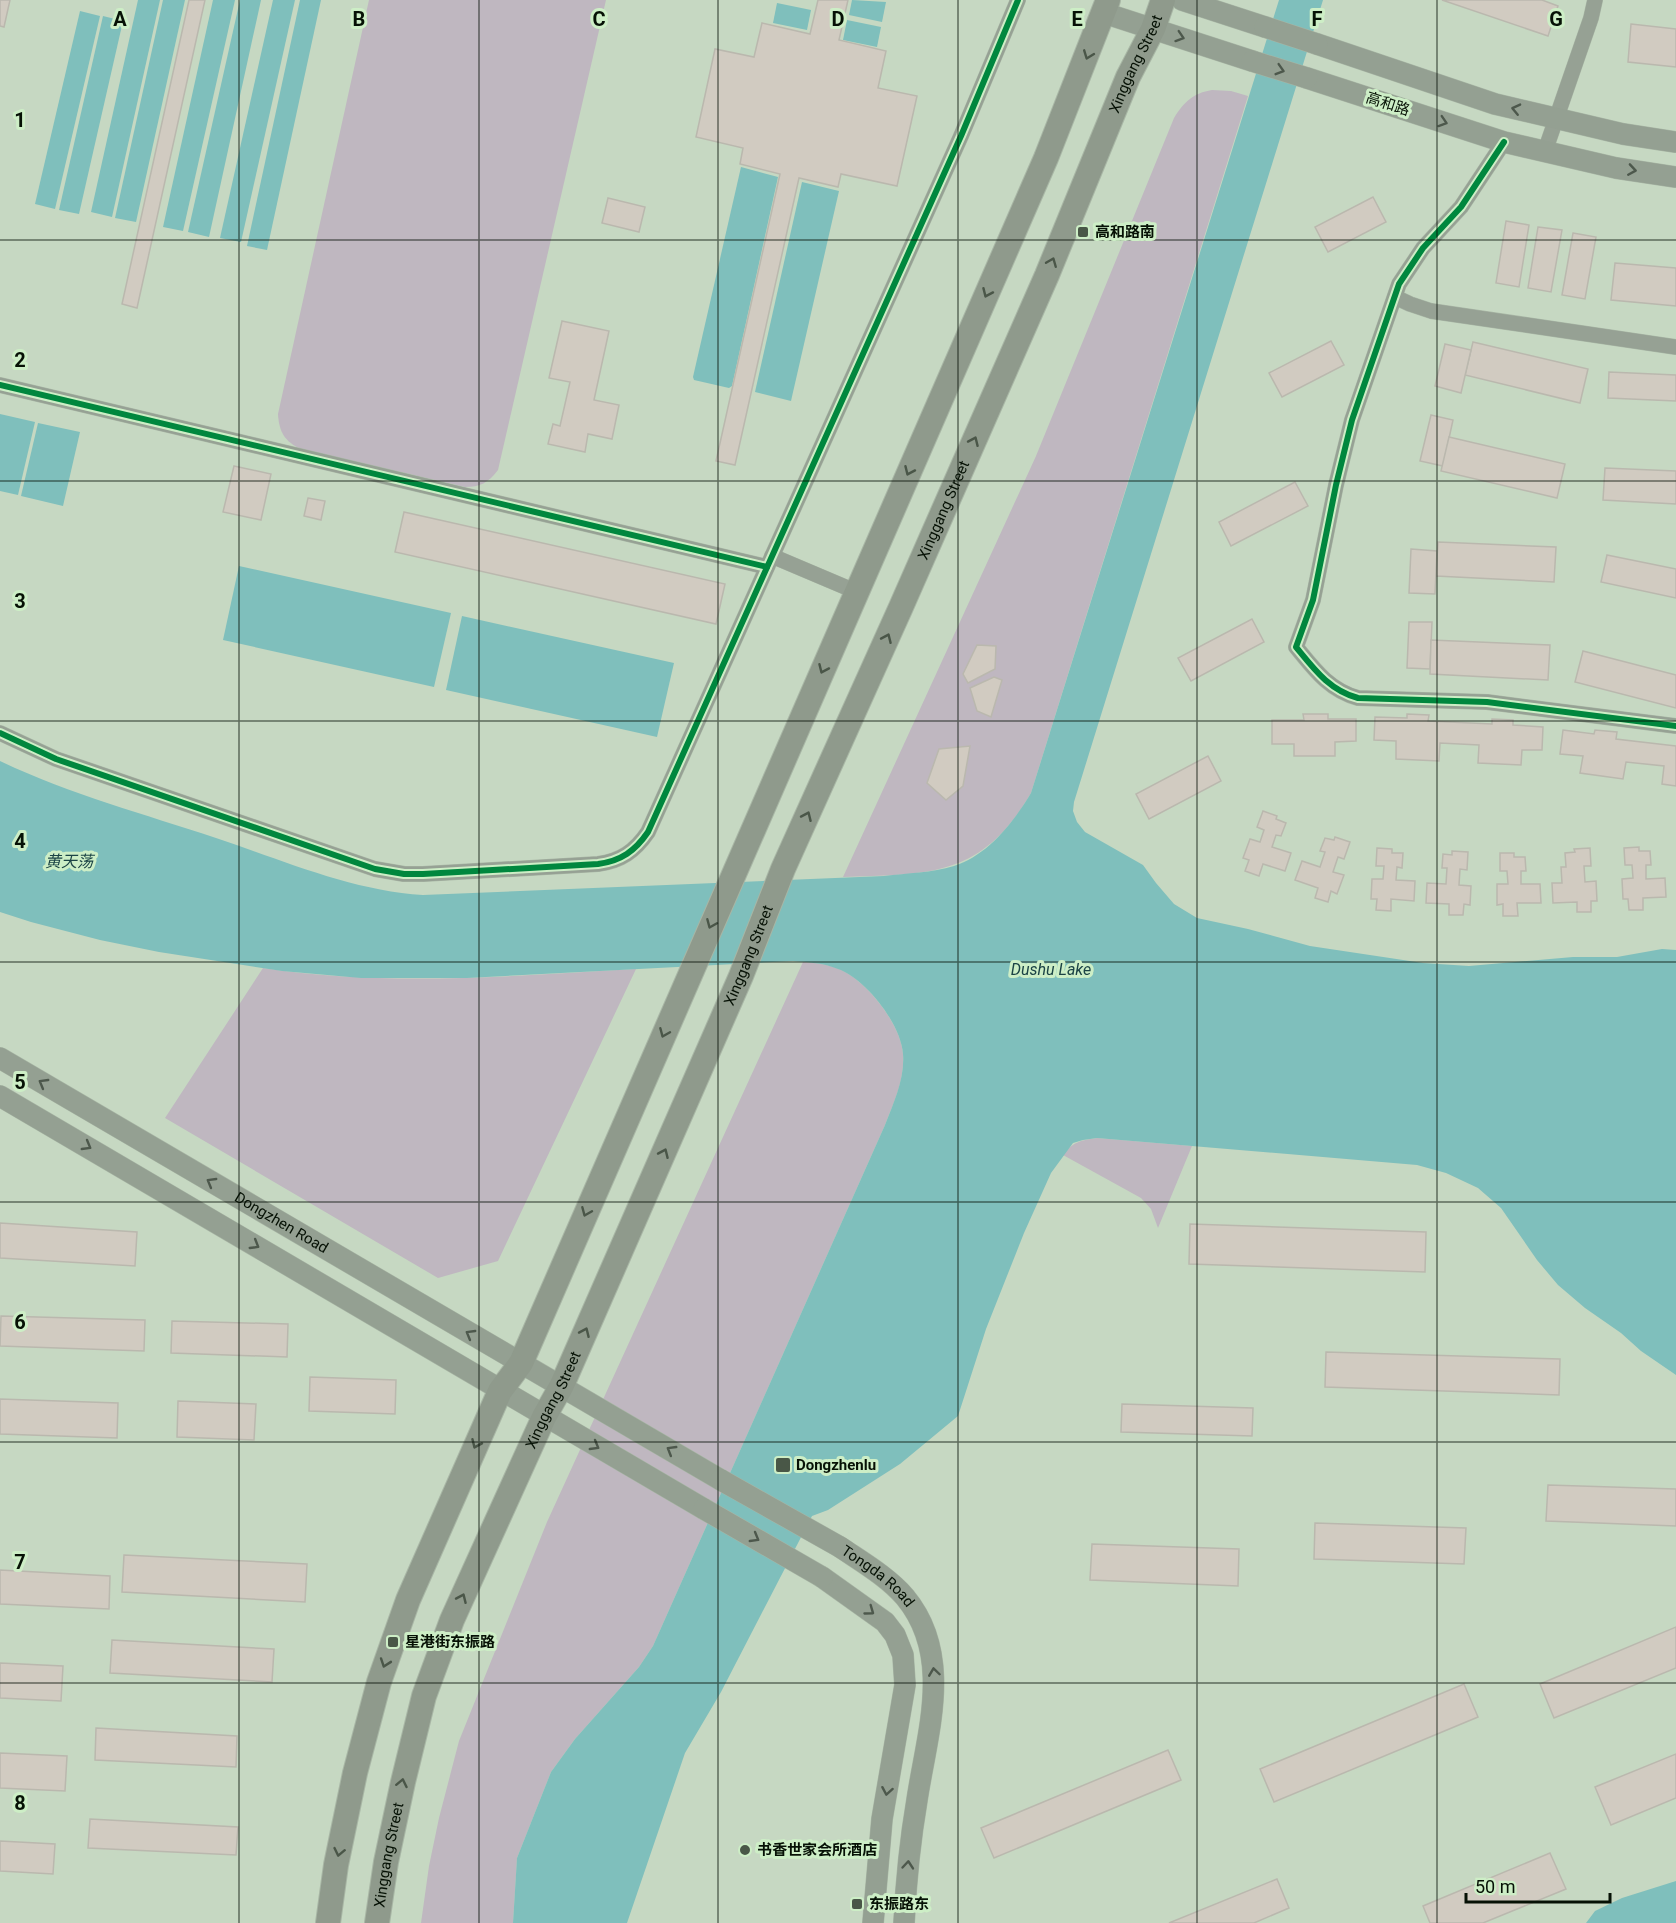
<svg xmlns="http://www.w3.org/2000/svg" width="1676" height="1923" font-family="Roboto,'Noto Sans SC',sans-serif">
  <rect width="100%" height="100%" fill="#c6d8c2"/>
  <g fill="#bfb7c0">
    <path d="M369 0H606L498 470C488 483 480 487 465 487L301 449C285 442 279 432 278 414Z"/>
    <path d="M1212 90 1231 91 1248 96 1031 793C982 877 931 874 843 877L1036 456 1174 118C1184 102 1193 93 1212 90Z"/>
    <path d="M803 962C815 963 827 964 839 969 866 980 901 1024 903 1054 905 1079 894 1102 885 1125L653 1646 639 1667 575 1739 551 1772 517 1858 513 1923H421L429 1866 439 1818 459 1741 547 1522Z"/>
    <path d="M263 968C386 987 512 976 636 969L498 1261 438 1278 165 1118Z"/>
    <path d="M1097 1138 1192 1146 1158 1228 1151 1209 1141 1198 1063 1155C1072 1142 1082 1140 1097 1138Z"/>
  </g>
  <g fill="#7fbfbc">
    <polygon points="138,0 160,0 112,217 91,212"/>
    <polygon points="163,0 185,0 136,222 115,218"/>
    <polygon points="213,0 235,0 183,231 163,227"/>
    <polygon points="240,0 261,0 209,237 188,232"/>
    <polygon points="273,0 295,0 241,242 220,238"/>
    <polygon points="300,0 321,0 267,250 247,246"/>
    <polygon points="852,0 886,2 882,22 849,15"/>
    <path d="M1279 0H1323L1074 802 1073 811 1077 822 1085 832 1143 865 1156 883 1174 904 1197 918 1248 929 1310 946 1423 963 1469 966 1573 957H1617L1662 949 1676 950V1375L1641 1351 1621 1333 1585 1308 1558 1285 1537 1260 1501 1208 1478 1188 1446 1173 1417 1165 1097 1138 1083 1140 1073 1143 1051 1173 1024 1233 986 1329 958 1416 900 1464 828 1510 812 1516 721 1692 685 1753 627 1923H513L517 1858 551 1772 575 1739 639 1667 653 1646 885 1125C894 1102 905 1078 903 1054 901 1024 866 979 838 969 823 963 808 962 793 961L467 978H361L282 971 159 952 100 940 31 922 0 912V761C69 794 144 814 216 838 282 860 353 891 423 895L884 876C907 873 932 873 954 866 988 855 1013 823 1031 793Z"/>
    <polygon points="777,3 811,10 807,30 773,23"/>
    <polygon points="80,11 100,16 55,209 35,204"/>
    <polygon points="103,16 123,21 79,214 59,210"/>
    <polygon points="847,20 881,27 877,47 843,40"/>
    <polygon points="741,167 778,177 732,386 729,388 694,380 693,377"/>
    <polygon points="802,182 839,191 791,401 755,392"/>
    <polygon points="0,414 35,422 18,495 0,491"/>
    <polygon points="38,423 80,432 63,506 21,496"/>
    <polygon points="239,566 451,613 434,687 223,640"/>
    <polygon points="462,616 674,663 657,737 446,690"/>
    <polygon points="1676,1881 1676,1923 1586,1923 1595,1911 1622,1898"/>
  </g>
  <g fill="#d1cbc1" stroke="#bab8ae" stroke-width="1.5">
    <polygon points="0,0 10,0 4,27 0,26"/>
    <polygon points="189,0 205,0 137,308 122,304"/>
    <polygon points="818,0 848,0 839,40 886,51 878,88 917,96 897,186 841,174 838,187 799,178 735,465 716,461 780,174 740,164 743,148 696,137 715,49 754,57 762,23 810,34"/>
    <polygon points="1442,0 1542,0 1558,6 1548,36"/>
    <polygon points="1631,24 1676,29 1676,67 1628,62"/>
    <polygon points="1373,197 1386,222 1328,252 1315,227"/>
    <polygon points="608,198 645,207 639,232 602,223"/>
    <polygon points="1506,221 1529,225 1519,287 1496,283"/>
    <polygon points="1538,227 1562,230 1551,292 1528,288"/>
    <polygon points="1573,233 1596,237 1585,299 1562,295"/>
    <polygon points="1615,263 1676,268 1676,306 1611,300"/>
    <polygon points="562,321 609,331 594,400 619,405 612,439 588,434 585,452 548,444 553,424 560,426 570,382 549,378"/>
    <polygon points="1331,341 1344,365 1282,397 1269,373"/>
    <polygon points="1473,342 1588,369 1580,403 1465,375"/>
    <polygon points="1445,344 1471,350 1461,393 1435,386"/>
    <polygon points="1609,372 1676,375 1676,401 1608,398"/>
    <polygon points="1431,415 1453,420 1443,466 1420,461"/>
    <polygon points="1449,437 1565,464 1557,498 1441,471"/>
    <polygon points="234,466 271,474 261,520 223,512"/>
    <polygon points="1605,468 1676,471 1676,504 1603,500"/>
    <polygon points="1295,482 1308,506 1231,546 1219,522"/>
    <polygon points="308,498 325,501 321,520 304,516"/>
    <polygon points="404,512 725,584 716,624 395,552"/>
    <polygon points="1438,542 1556,547 1554,582 1436,576"/>
    <polygon points="1411,549 1437,551 1435,594 1409,593"/>
    <polygon points="1607,555 1676,569 1676,598 1601,582"/>
    <polygon points="1252,619 1264,642 1191,681 1178,658"/>
    <polygon points="1409,622 1432,622 1430,669 1407,668"/>
    <polygon points="1431,640 1550,645 1548,680 1430,674"/>
    <polygon points="977,645 996,646 995,669 968,683 963,674"/>
    <polygon points="1583,651 1676,675 1676,708 1575,682"/>
    <polygon points="994,677 1002,680 991,717 977,711 970,688"/>
    <polygon points="1303,714 1328,714 1328,719 1356,719 1356,741 1335,742 1335,756 1294,756 1294,744 1272,744 1272,720 1304,720"/>
    <polygon points="1407,714 1429,715 1428,721 1492,724 1492,719 1513,720 1513,725 1543,727 1542,750 1522,750 1521,765 1478,763 1479,745 1440,743 1439,761 1396,759 1396,741 1374,740 1375,717 1407,718"/>
    <polygon points="1563,730 1594,734 1595,730 1617,732 1616,739 1676,746 1676,786 1662,784 1664,766 1626,762 1623,779 1580,773 1583,756 1560,754"/>
    <polygon points="970,746 963,786 946,800 927,783 939,749"/>
    <polygon points="1208,756 1221,781 1149,819 1136,794"/>
    <polygon points="1263,811 1277,816 1276,819 1286,823 1281,836 1276,835 1272,847 1291,853 1285,871 1263,864 1259,876 1245,871 1249,860 1243,858 1250,839 1260,842 1264,830 1257,827"/>
    <polygon points="1335,837 1350,842 1344,859 1338,857 1333,872 1344,875 1337,894 1331,891 1328,902 1315,898 1318,888 1295,880 1302,861 1320,867 1325,852 1320,851 1325,838 1334,840"/>
    <polygon points="1639,847 1639,851 1650,851 1651,865 1646,865 1646,879 1665,878 1666,897 1643,898 1643,910 1629,910 1628,899 1623,899 1622,879 1633,878 1632,865 1625,865 1624,848"/>
    <polygon points="1377,848 1392,849 1392,853 1403,853 1402,868 1397,867 1396,880 1415,881 1414,901 1391,899 1391,911 1376,910 1377,899 1371,899 1372,879 1383,879 1384,866 1376,866"/>
    <polygon points="1590,848 1591,866 1584,866 1585,882 1596,881 1597,901 1591,901 1591,912 1577,912 1577,902 1553,903 1552,883 1562,883 1561,867 1566,867 1565,853 1575,852 1574,849"/>
    <polygon points="1452,851 1468,852 1467,870 1460,869 1459,885 1471,886 1470,905 1464,904 1463,915 1449,915 1449,904 1426,903 1427,883 1446,884 1447,868 1442,868 1443,854 1452,855"/>
    <polygon points="1500,853 1514,853 1514,857 1525,857 1526,871 1521,871 1521,884 1540,884 1541,903 1517,903 1518,916 1503,916 1503,904 1497,905 1497,884 1508,884 1507,871 1500,871"/>
    <polygon points="0,1223 137,1232 135,1266 0,1258"/>
    <polygon points="1190,1224 1426,1232 1425,1272 1189,1264"/>
    <polygon points="1,1316 145,1320 144,1351 0,1346"/>
    <polygon points="172,1321 288,1324 287,1357 171,1353"/>
    <polygon points="1326,1352 1560,1359 1559,1395 1325,1387"/>
    <polygon points="310,1377 396,1380 395,1414 309,1411"/>
    <polygon points="0,1399 118,1403 117,1438 0,1434"/>
    <polygon points="178,1401 256,1404 254,1440 177,1437"/>
    <polygon points="1122,1404 1253,1408 1252,1436 1121,1432"/>
    <polygon points="1548,1485 1676,1489 1676,1526 1546,1521"/>
    <polygon points="1315,1523 1466,1528 1464,1564 1314,1559"/>
    <polygon points="1092,1544 1239,1549 1238,1586 1090,1580"/>
    <polygon points="124,1555 307,1564 305,1602 122,1592"/>
    <polygon points="0,1570 110,1576 109,1609 0,1604"/>
    <polygon points="1676,1627 1676,1668 1554,1718 1540,1684"/>
    <polygon points="112,1640 274,1649 272,1682 110,1673"/>
    <polygon points="0,1663 63,1666 61,1701 0,1698"/>
    <polygon points="1464,1684 1478,1717 1274,1802 1260,1769"/>
    <polygon points="96,1728 237,1736 236,1767 95,1760"/>
    <polygon points="1168,1750 1181,1780 994,1858 981,1828"/>
    <polygon points="0,1753 67,1756 65,1791 0,1788"/>
    <polygon points="1676,1754 1676,1798 1611,1825 1595,1787"/>
    <polygon points="90,1819 238,1827 236,1855 88,1848"/>
    <polygon points="0,1841 55,1844 53,1874 0,1871"/>
    <polygon points="1550,1853 1566,1889 1483,1923 1430,1923 1423,1906"/>
    <polygon points="1277,1879 1289,1908 1254,1923 1169,1923"/>
  </g>
  <g fill="none" stroke-linecap="round" stroke-linejoin="round">
    <defs>
      <g id="street">
        <path d="M1504 142 1461 207 1423 248 1399 284 1352 420 1336 485 1313 600 1296 647C1314 669 1329 690 1358 698L1487 702 1676 726"/>
        <polyline points="1545,151 1591,18 1595,0"/>
        <polyline points="1395,297 1410,304 1431,311 1676,347"/>
        <polyline points="0,385 767,567"/>
        <polyline points="772,556 857,592"/>
        <path d="M0 733 56 759 375 869 404 874H423L598 864C621 861 635 851 648 832L961 136 1018 0"/>
      </g>
      <g id="secondary">
        <polyline points="1182,0 1265,27"/>
        <polyline points="1104,13 1252,61"/>
        <polyline points="1317,44 1495,104 1623,134 1676,142"/>
        <polyline points="1307,78 1504,142 1616,168 1676,177"/>
        <path id="s1" d="M0 1058 721 1480"/>
        <polyline points="0,1096 704,1509"/>
        <path id="s2" d="M840 1547C862 1562 888 1577 905 1597 954 1656 927 1733 917 1800 910 1841 906 1882 904 1923"/>
        <polyline points="822,1577 885,1622 895,1635 903,1655 905,1685 882,1819 873,1923"/>
      </g>
      <g id="primary">
        <polyline points="328,1923 336,1865 355,1773 379,1682 408,1600 500,1391 521,1363 1046,158 1108,0"/>
        <path id="s3" d="M377 1923 386 1862 403 1782 424 1696 452 1620 544 1417 562 1385 741 976 783 869 901 607 1047 275 1128 77 1153 29 1163 0"/>
      </g>
    </defs>
    <use href="#street" stroke="#a8b6a5" stroke-width="16"/>
    <use href="#secondary" stroke="#a8b6a5" stroke-width="22"/>
    <use href="#primary" stroke="#a8b6a5" stroke-width="26"/>
    <use href="#street" stroke="#96a194" stroke-width="15"/>
    <use href="#secondary" stroke="#94a092" stroke-width="21"/>
    <use href="#primary" stroke="#8f9a8c" stroke-width="24"/>
    <defs>
      <g id="secondary-bridge">
        <polyline points="1265,27 1317,44"/>
        <polyline points="1252,61 1307,78"/>
        <polyline points="721,1480 840,1547"/>
        <polyline points="704,1509 822,1577"/>
      </g>
    </defs>
    <use href="#secondary-bridge" stroke="#a8b6a5" stroke-width="22" stroke-linecap="butt"/>
    <use href="#secondary-bridge" stroke="#94a092" stroke-width="21"/>
    <defs>
      <g id="cycleway">
        <path d="M1504 142 1461 207 1423 248 1399 284 1352 420 1336 485 1313 600 1296 647C1314 669 1329 690 1358 698L1487 702 1676 726"/>
        <polyline points="0,385 767,567"/>
        <path d="M0 733 56 759 375 869 404 874H423L598 864C621 861 635 851 648 832L961 136 1018 0"/>
      </g>
    </defs>
    <use href="#cycleway" stroke="#cdeec6" stroke-width="10"/>
    <use href="#cycleway" stroke="#00873e" stroke-width="6"/>
  </g>
  <defs><path id="oneway-chevron" d="M-2-3.5L2.5 0L-2 3.5" fill="none" stroke-width="1.6" stroke-linecap="round" stroke-linejoin="round" transform="scale(1.5)"/></defs>
  <g stroke="#4d584c">
    <use href="#oneway-chevron" transform="translate(1180 37) rotate(18)"/>
    <use href="#oneway-chevron" transform="translate(1280 70) rotate(17)"/>
    <use href="#oneway-chevron" transform="translate(1516 109) rotate(-167)"/>
    <use href="#oneway-chevron" transform="translate(1443 122) rotate(18)"/>
    <use href="#oneway-chevron" transform="translate(1632 170) rotate(9)"/>
    <use href="#oneway-chevron" transform="translate(43 1083) rotate(-150)"/>
    <use href="#oneway-chevron" transform="translate(87 1146) rotate(30)"/>
    <use href="#oneway-chevron" transform="translate(211 1182) rotate(-150)"/>
    <use href="#oneway-chevron" transform="translate(255 1245) rotate(31)"/>
    <use href="#oneway-chevron" transform="translate(470 1334) rotate(-150)"/>
    <use href="#oneway-chevron" transform="translate(595 1446) rotate(30)"/>
    <use href="#oneway-chevron" transform="translate(671 1450) rotate(-149)"/>
    <use href="#oneway-chevron" transform="translate(755 1538) rotate(30)"/>
    <use href="#oneway-chevron" transform="translate(870 1611) rotate(36)"/>
    <use href="#oneway-chevron" transform="translate(934 1672) rotate(-98)"/>
    <use href="#oneway-chevron" transform="translate(887 1791) rotate(100)"/>
    <use href="#oneway-chevron" transform="translate(908 1865) rotate(-85)"/>
  </g>
  <g stroke="#4a5648">
    <use href="#oneway-chevron" transform="translate(1088 55) rotate(111)"/>
    <use href="#oneway-chevron" transform="translate(1052 262) rotate(-68)"/>
    <use href="#oneway-chevron" transform="translate(987 293) rotate(114)"/>
    <use href="#oneway-chevron" transform="translate(974 441) rotate(-66)"/>
    <use href="#oneway-chevron" transform="translate(909 471) rotate(114)"/>
    <use href="#oneway-chevron" transform="translate(887 638) rotate(-66)"/>
    <use href="#oneway-chevron" transform="translate(823 669) rotate(114)"/>
    <use href="#oneway-chevron" transform="translate(807 816) rotate(-66)"/>
    <use href="#oneway-chevron" transform="translate(711 924) rotate(113)"/>
    <use href="#oneway-chevron" transform="translate(664 1033) rotate(113)"/>
    <use href="#oneway-chevron" transform="translate(664 1153) rotate(-66)"/>
    <use href="#oneway-chevron" transform="translate(586 1212) rotate(113)"/>
    <use href="#oneway-chevron" transform="translate(585 1332) rotate(-66)"/>
    <use href="#oneway-chevron" transform="translate(476 1444) rotate(114)"/>
    <use href="#oneway-chevron" transform="translate(462 1598) rotate(-66)"/>
    <use href="#oneway-chevron" transform="translate(385 1663) rotate(109)"/>
    <use href="#oneway-chevron" transform="translate(402 1783) rotate(-78)"/>
    <use href="#oneway-chevron" transform="translate(339 1852) rotate(102)"/>
  </g>
  <path fill="none" stroke="#061105" stroke-width="1.5" stroke-opacity="0.55" d="M239 0V1923M479 0V1923M718 0V1923M958 0V1923M1197 0V1923M1437 0V1923M0 240H1676M0 481H1676M0 721H1676M0 962H1676M0 1202H1676M0 1442H1676M0 1683H1676"/>
  <g fill="#495747" stroke="#cdeec6" stroke-width="2">
    <rect x="1077" y="226" width="12" height="12" rx="3"/>
    <rect x="775" y="1457" width="16" height="16" rx="3"/>
    <rect x="387" y="1636" width="12" height="12" rx="3"/>
    <circle cx="745" cy="1850" r="6"/>
    <rect x="851" y="1898" width="12" height="12" rx="3"/>
  </g>
  <g text-anchor="middle" stroke-width="6" stroke-linejoin="round" paint-order="stroke">
    <g font-size="15" fill="#061105" stroke="#cdeec6">
      <text dy="5" stroke="none"><textPath href="#s3" startOffset="2013">Xinggang Street</textPath></text>
      <text transform="translate(1388 104) rotate(18)" y="5">高和路</text>
      <text dy="5" stroke="none"><textPath href="#s3" startOffset="1527">Xinggang Street</textPath></text>
      <text dy="5" stroke="none"><textPath href="#s3" startOffset="1041">Xinggang Street</textPath></text>
      <text dy="5" stroke="none"><textPath href="#s1" startOffset="326">Dongzhen Road</textPath></text>
      <text dy="5" stroke="none"><textPath href="#s3" startOffset="555">Xinggang Street</textPath></text>
      <text dy="5" stroke="none"><textPath href="#s2" startOffset="48">Tongda Road</textPath></text>
      <text dy="5" stroke="none"><textPath href="#s3" startOffset="69">Xinggang Street</textPath></text>
    </g>
    <g font-size="15" font-weight="bold" fill="#061105" stroke="#cdeec6" text-anchor="start">
      <text x="1095" y="237">高和路南</text>
      <text x="796" y="1470">Dongzhenlu</text>
      <text x="405" y="1647">星港街东振路</text>
      <text x="757" y="1855">书香世家会所酒店</text>
      <text x="869" y="1909">东振路东</text>
    </g>
    <g font-size="16" font-style="italic" fill="#1b4345" stroke="#cdeec6">
      <text x="69" y="867">黄天荡</text>
      <text x="1051" y="975">Dushu Lake</text>
    </g>
  </g>
  <g font-size="20" text-anchor="middle" font-weight="bold" fill="#061105" stroke="#cdeec6" stroke-width="6" stroke-linejoin="round" paint-order="stroke">
    <text x="120" y="26">A</text>
    <text x="359" y="26">B</text>
    <text x="599" y="26">C</text>
    <text x="838" y="26">D</text>
    <text x="1077" y="26">E</text>
    <text x="1317" y="26">F</text>
    <text x="1556" y="26">G</text>
    <text x="20" y="127">1</text>
    <text x="20" y="367">2</text>
    <text x="20" y="608">3</text>
    <text x="20" y="848">4</text>
    <text x="20" y="1089">5</text>
    <text x="20" y="1329">6</text>
    <text x="20" y="1569">7</text>
    <text x="20" y="1810">8</text>
  </g>
  <path d="M1466 1893v9h144v-9" fill="none" stroke="#061105" stroke-width="3"/>
  <text x="1475" y="1893" font-size="18" fill="#061105" stroke="#cdeec6" stroke-width="4.5" paint-order="stroke">50 m</text>
</svg>
